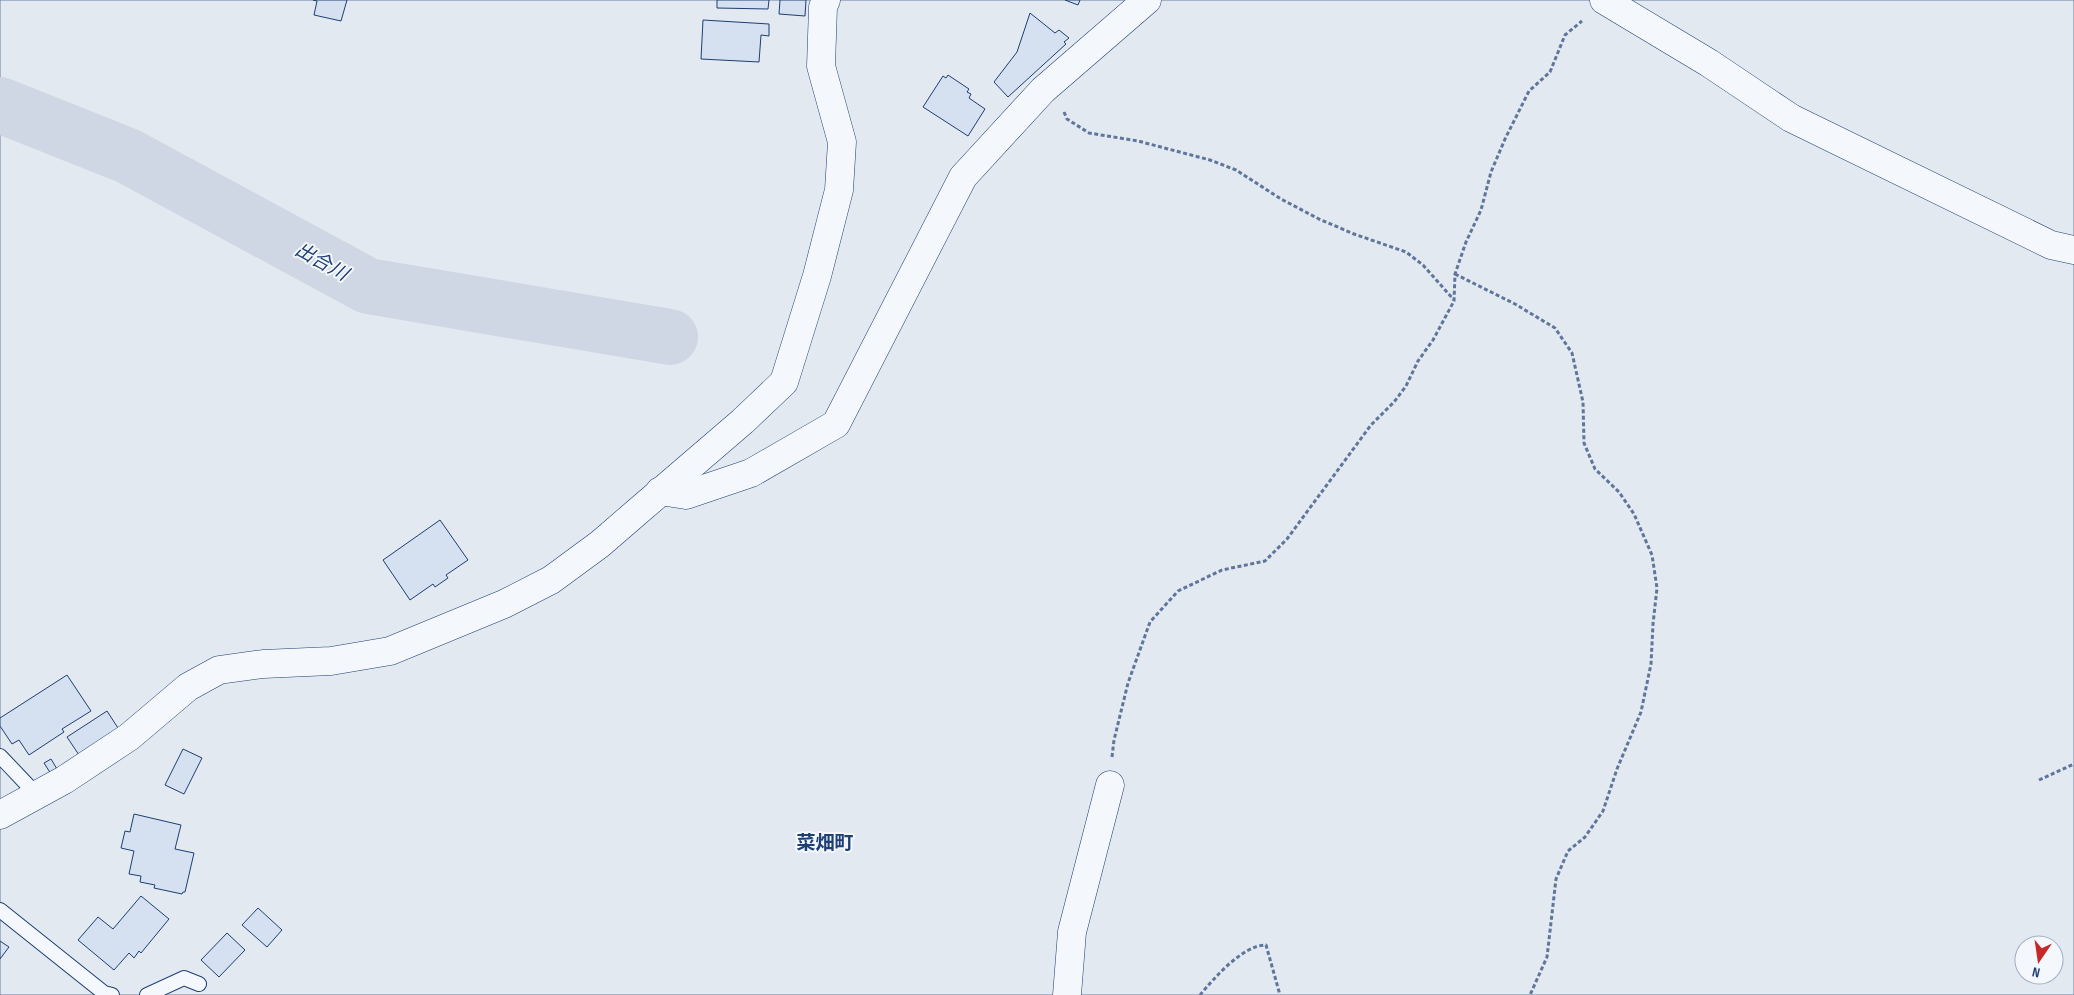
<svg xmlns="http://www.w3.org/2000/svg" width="2074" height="995" font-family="'Sofia Sans Condensed','Noto Sans JP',sans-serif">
  <rect width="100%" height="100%" fill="#f4f7fb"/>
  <path fill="#e3e9f0" stroke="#687fa3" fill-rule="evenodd" d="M0 0H2074V995H0ZM2024 945H2054V975H2024Z"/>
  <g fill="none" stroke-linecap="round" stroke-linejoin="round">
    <polyline stroke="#cfd7e4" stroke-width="56" points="0,105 128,156 368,286 670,337"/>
  </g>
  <g fill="#d5e0f0" stroke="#1d3f73">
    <polygon points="313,0 347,0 341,21 314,15 317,1"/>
    <polygon points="717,0 769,0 768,9 717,8"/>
    <polygon points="780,0 806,0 805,16 779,14"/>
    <polygon points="1065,0 1080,0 1078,5"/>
    <polygon points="1030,13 1055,33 1059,30 1069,38 1064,42 1066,44 1008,97 994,82 1017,52"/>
    <polygon points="703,20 769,24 769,36 761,35 759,62 701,59"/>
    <polygon points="948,75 969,89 967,92 971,94 969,98 985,109 968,136 923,107 943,76 946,78"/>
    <polygon points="440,520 468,560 446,575 448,578 435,587 433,584 410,600 383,560"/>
    <polygon points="67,675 91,711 62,729 64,732 29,755 19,740 12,744 0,726 0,718"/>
    <polygon points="107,711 118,728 79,755 67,737"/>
    <polygon points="183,749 202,758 184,794 165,785"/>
    <polygon points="51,759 57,769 51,774 44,763"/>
    <polygon points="134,814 181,825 175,849 194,853 185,892 183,892 182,894 154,888 155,885 140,882 141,876 129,874 134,851 121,848 125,831 130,832"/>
    <polygon points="141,896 169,919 141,953 139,951 134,958 129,953 114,970 78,940 98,917 113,929"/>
    <polygon points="258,908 282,930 267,947 242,925"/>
    <polygon points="227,933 245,950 219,977 201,960"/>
    <polygon points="0,941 9,947 0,959"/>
  </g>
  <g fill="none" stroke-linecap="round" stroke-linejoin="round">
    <defs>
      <g id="lane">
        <polyline points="0,756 37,795"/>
        <polyline points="0,910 104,993 112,995"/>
        <polyline points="147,995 184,978 199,984"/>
      </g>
      <g id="street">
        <polyline points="1604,0 1709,63 1791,118 2051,245 2074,250"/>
        <polyline points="660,491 686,495 751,473 836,424 963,177 1043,90 1147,0"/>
        <polyline points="0,815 64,780 129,737 188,687 219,670 263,664 331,661 390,651 504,604 551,580 600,544 637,512 743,421 784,382 817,276 839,190 842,142 821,66 823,7 826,0"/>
        <polyline points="1067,995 1072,932 1110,785"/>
      </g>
    </defs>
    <use href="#lane" stroke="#1d3f73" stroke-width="16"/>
    <use href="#street" stroke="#1d3f73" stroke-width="29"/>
    <g stroke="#5e769c" stroke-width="3" stroke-dasharray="4 2.5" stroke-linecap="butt">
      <polyline points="1064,112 1067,119 1089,133 1138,141 1210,160 1236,170 1281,199 1319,219 1354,234 1406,252 1423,265 1454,300"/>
      <polyline points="1455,274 1515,304 1555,328 1572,353 1583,402 1584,443 1595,469 1619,492 1634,514 1652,555 1657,588 1653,624 1651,664 1641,712 1617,769 1603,811 1585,837 1568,851 1556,879 1547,957 1530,995"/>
      <polyline points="1112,757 1114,740 1128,683 1150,622 1178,591 1222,570 1265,561 1287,539 1371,425 1394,402 1406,386 1418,361 1433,340 1454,301 1455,274 1466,242 1481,210 1491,172 1505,139 1529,91 1550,72 1565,35 1582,21"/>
      <polyline points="2039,780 2074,764"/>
      <path d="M1200 995C1214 978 1243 945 1266 945L1280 995"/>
    </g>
    <use href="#lane" stroke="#f4f7fb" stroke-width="14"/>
    <use href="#street" stroke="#f4f7fb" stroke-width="28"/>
  </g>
  <g text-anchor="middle" stroke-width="4" stroke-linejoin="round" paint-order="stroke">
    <g font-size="19" font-style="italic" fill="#1d3f73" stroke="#f4f7fb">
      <text transform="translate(322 261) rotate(29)" y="7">出合川</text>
    </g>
    <g font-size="19" font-weight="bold" fill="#1d3f73" stroke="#f4f7fb">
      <text x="825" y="849">菜畑町</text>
    </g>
  </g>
  <g transform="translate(2039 960) rotate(193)"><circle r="24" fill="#f4f7fb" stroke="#9eadc5"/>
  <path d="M0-4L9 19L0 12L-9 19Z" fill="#c62828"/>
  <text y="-8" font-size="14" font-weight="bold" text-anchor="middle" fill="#1d3f73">N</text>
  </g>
</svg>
